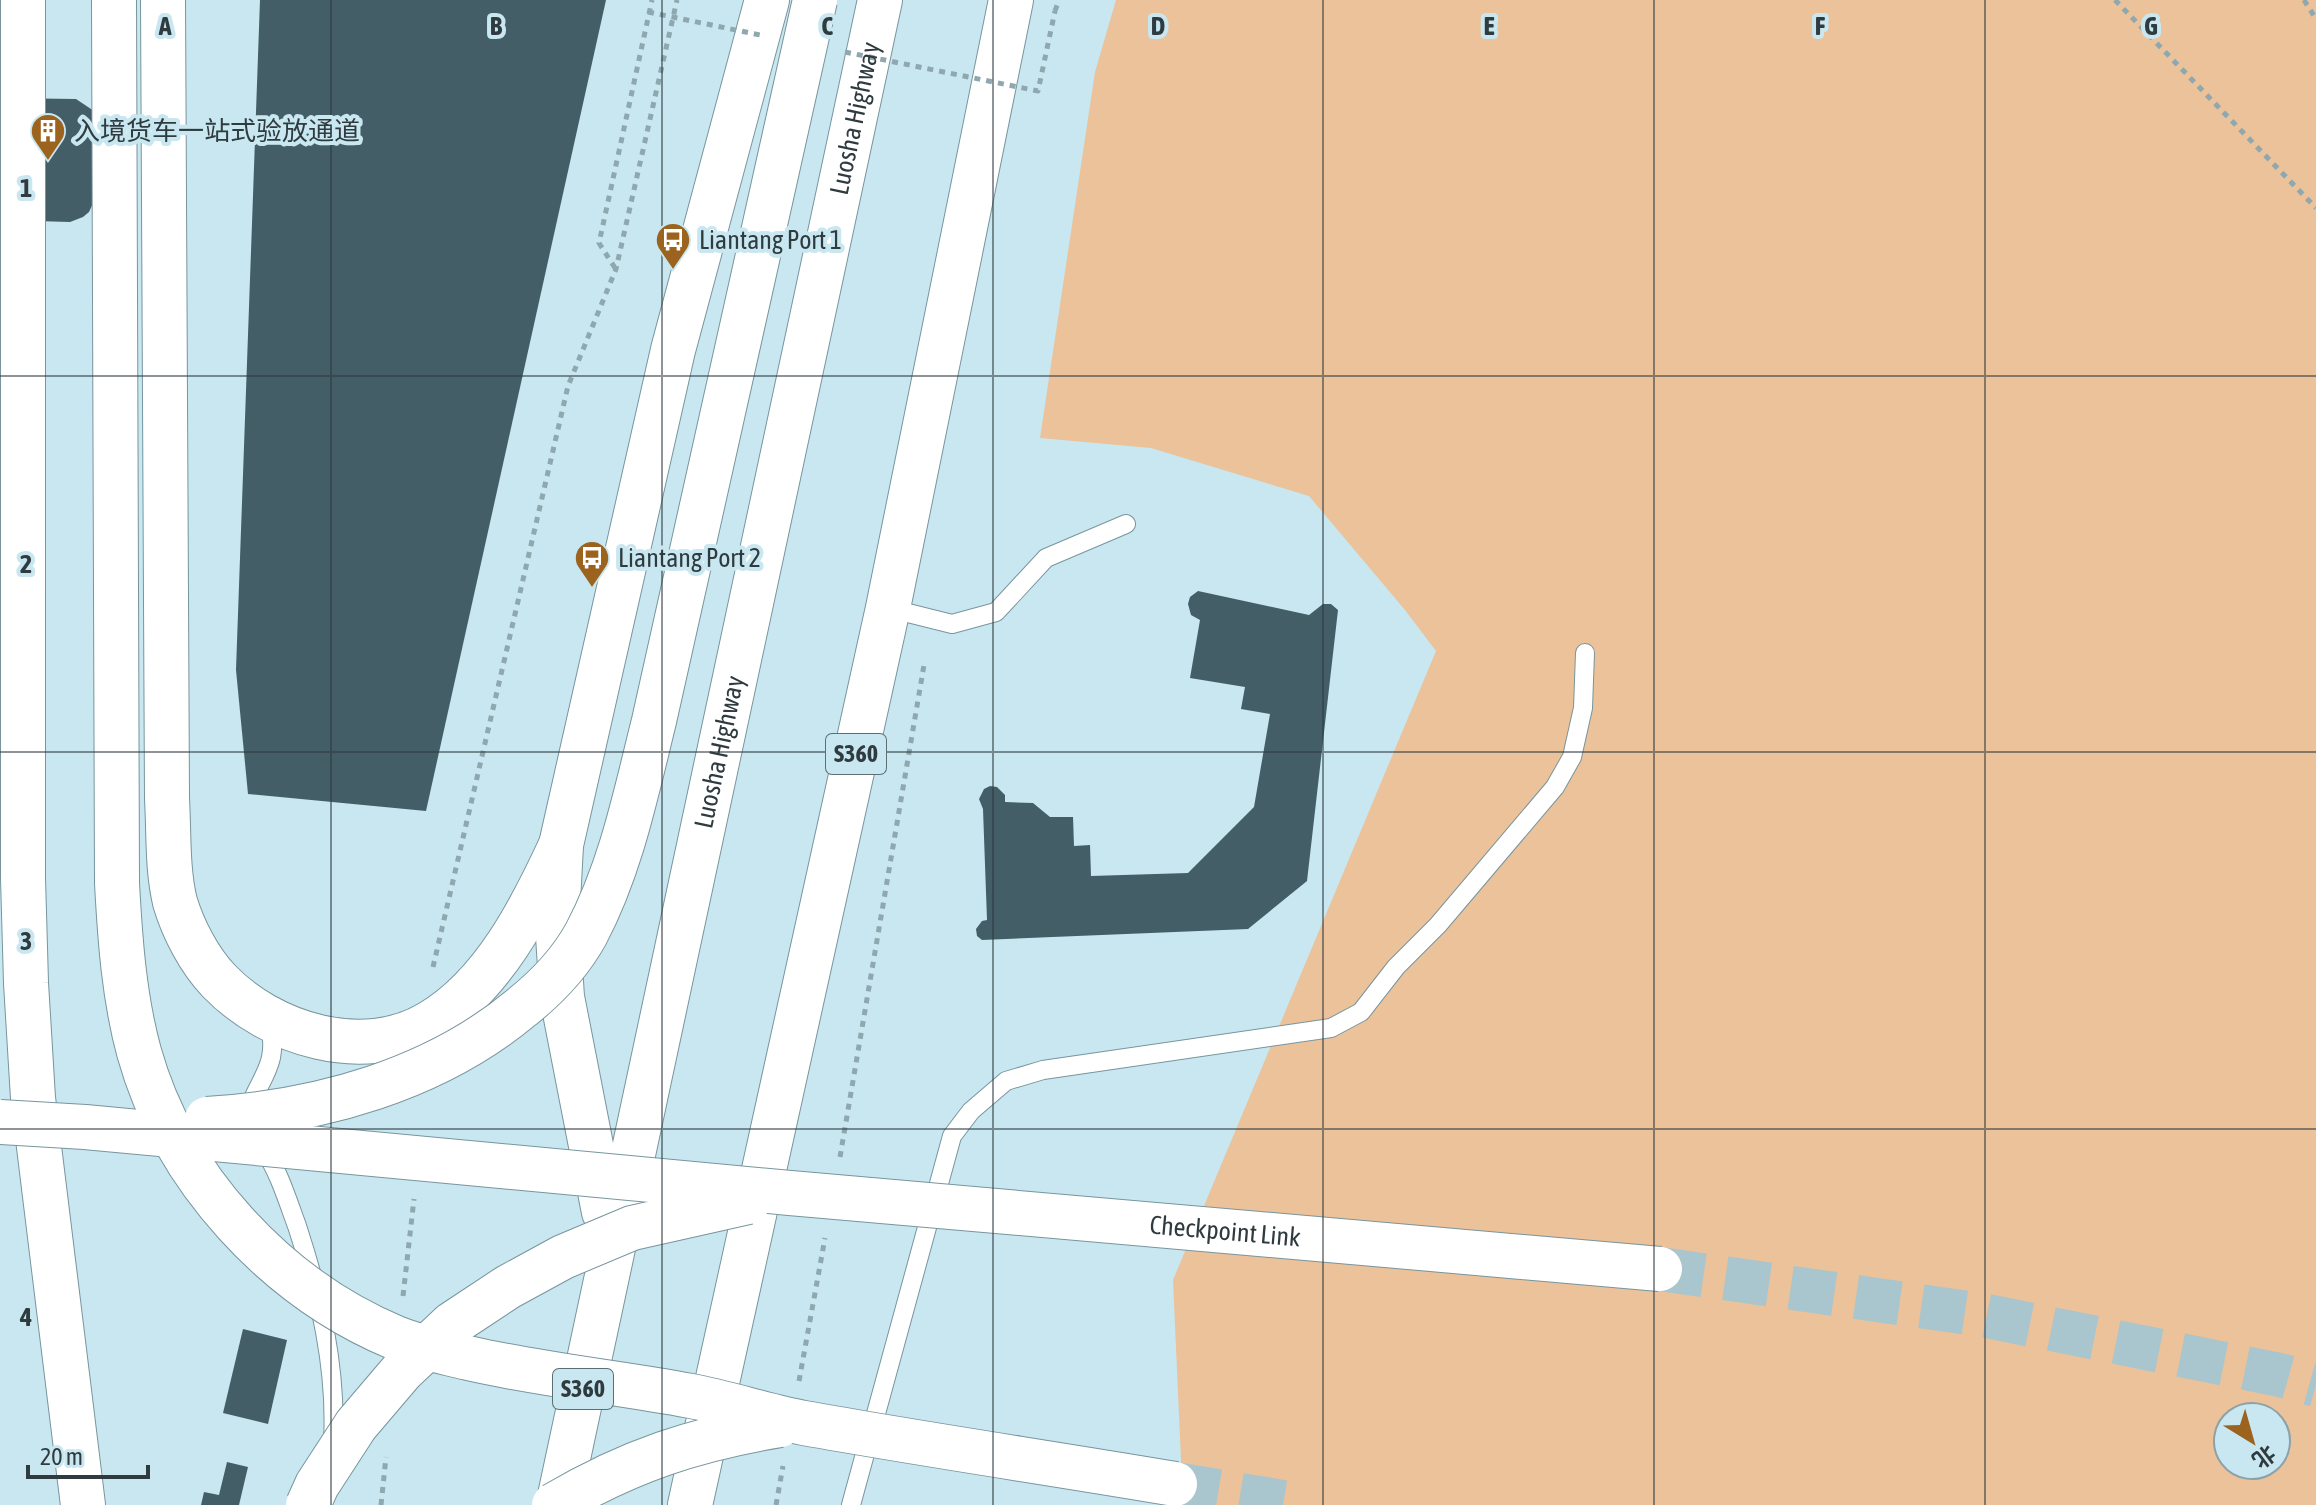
<svg xmlns="http://www.w3.org/2000/svg" width="2316" height="1505" font-family="'Asap Condensed','Noto Sans SC',sans-serif">
  <rect width="100%" height="100%" fill="#c8e7f0"/>
  <path fill="#ebc299" fill-rule="evenodd" d="M1116 0H2316V1505H1183L1173 1280 1436 651 1405 610 1309 496 1151 448 1040 438 1095 72ZM2228 1417H2276V1465H2228Z"/>
  <g fill="#435e66">
    <polygon points="260,0 606,0 426,811 248,794 236,670"/>
    <polygon points="0,98 76,99 94,111 95,199 89,212 83,217 70,222 0,220"/>
    <polygon points="1198,591 1309,615 1323,604 1331,604 1338,610 1307,881 1248,929 982,940 977,936 976,929 982,921 987,920 983,809 979,799 984,789 990,786 997,787 1005,795 1005,802 1033,803 1050,817 1073,817 1074,846 1090,845 1091,876 1188,873 1254,807 1270,714 1241,709 1245,687 1190,678 1200,620 1191,615 1188,604 1190,597"/>
    <polygon points="243,1329 287,1340 268,1424 223,1413"/>
    <polygon points="227,1462 248,1467 239,1505 201,1505 204,1492 219,1495"/>
  </g>
  <g fill="none" stroke-linecap="round" stroke-linejoin="round">
    <g stroke="#a9c5cd" stroke-width="44" stroke-dasharray="44 22" stroke-linecap="butt">
      <polyline points="1660,1269 1982,1315 2280,1375 2316,1385"/>
      <polyline points="1175,1484 1301,1505"/>
    </g>
    <defs>
      <g id="lane">
        <polyline points="888,608 952,624 996,612 1046,558 1126,524"/>
        <path d="M247 1113C261 1074 280 1066 269 1020"/>
        <path d="M263 1148C279 1172 287 1199 297 1226 320 1296 337 1368 333 1442"/>
        <polyline points="851,1505 952,1136 971,1111 1006,1081 1043,1070 1331,1028 1361,1012 1396,967 1438,925 1555,787 1572,757 1583,708 1585,653"/>
      </g>
      <path id="secondary" d="M163 0 167 799C169 832 167 869 175 902 183 929 199 960 219 981 270 1034 363 1063 430 1023 493 986 532 908 561 845"/>
      <g id="highway">
        <polyline points="23,0 23,878 26,983 33,1098 83,1505"/>
        <polyline points="604,1212 562,997 557,921 561,845 673,350 767,0"/>
        <path id="s1" d="M558 1505 880 0"/>
        <polyline points="690,1505 888,608 1011,0"/>
      </g>
    </defs>
    <use href="#lane" stroke="#78959d" stroke-width="20"/>
    <use href="#secondary" stroke="#78959d" stroke-width="46"/>
    <use href="#highway" stroke="#78959d" stroke-width="46"/>
    <g stroke="#8fa7ae" stroke-width="5" stroke-dasharray="6 6" stroke-linecap="butt">
      <polyline points="2115,0 2316,208"/>
      <polyline points="2304,0 2316,19"/>
      <polyline points="1055,11 1059,0"/>
      <polyline points="615,268 599,243 652,0"/>
      <polyline points="433,967 568,386 616,269 677,0"/>
      <polyline points="840,1157 924,665"/>
      <polyline points="403,1296 414,1199"/>
      <polyline points="799,1381 825,1238"/>
      <polyline points="381,1505 386,1457"/>
      <polyline points="776,1505 783,1466"/>
    </g>
    <use href="#lane" stroke="#fff" stroke-width="18"/>
    <use href="#secondary" stroke="#fff" stroke-width="44"/>
    <use href="#highway" stroke="#fff" stroke-width="44"/>
    <defs>
      <g id="highway-bridge">
        <path d="M114 0 117 883C120 939 124 997 139 1052 174 1178 276 1288 396 1338 418 1347 444 1352 468 1358 542 1375 616 1382 691 1396 729 1403 766 1416 804 1423 927 1445 1051 1463 1175 1484"/>
        <path d="M207 1119C319 1112 435 1080 522 1007 547 987 570 963 586 934 621 868 636 793 654 721L815 0"/>
        <path id="s2" d="M0 1122 85 1127 790 1193 1660 1269"/>
        <polyline points="308,1505 317,1485 356,1425 402,1371 452,1324 508,1287 563,1257 632,1228 748,1202"/>
        <path d="M554 1505C629 1461 695 1439 780 1425"/>
      </g>
    </defs>
    <use href="#highway-bridge" stroke="#78959d" stroke-width="46" stroke-linecap="butt"/>
    <g stroke="#8fa7ae" stroke-width="5" stroke-dasharray="6 6" stroke-linecap="butt">
      <polyline points="648,12 765,36"/>
      <polyline points="845,52 1038,91 1055,11"/>
    </g>
    <use href="#highway-bridge" stroke="#fff" stroke-width="44"/>
  </g>
  <path fill="none" stroke="#2f3b3f" stroke-width="2" stroke-opacity="0.55" d="M331 0V1505M662 0V1505M993 0V1505M1323 0V1505M1654 0V1505M1985 0V1505M0 376H2316M0 752H2316M0 1129H2316"/>
  <defs>
    <symbol id="building-pin" viewBox="-11 -11 22 30"><path d="M0 17L-7.5 6A9.5 9.5 0 1 1 7.5 6Z" fill="#9b631e" stroke="#c8e7f0"/><path d="M-4-6H4V6H1V3H-1V6H-4ZM-2.5-4.3h1.7v1.8h-1.7ZM.8-4.3h1.7v1.8H.8ZM-2.5-1h1.7V.8h-1.7ZM.8-1h1.7V.8H.8Z" fill="#fff"/></symbol>
    <symbol id="bus-pin" viewBox="-11 -11 22 30"><path d="M0 17L-7.5 6A9.5 9.5 0 1 1 7.5 6Z" fill="#9b631e" stroke="#c8e7f0"/><path d="M-5-6H5V4H4V6H2V4H-2V6H-4V4H-5ZM-3.5-4V0h7V-4ZM-3.5 1.2v1.5H-2V1.2ZM2 1.2v1.5H3.5V1.2Z" fill="#fff"/></symbol>
  </defs>
  <g fill-rule="evenodd">
    <use href="#building-pin" x="28" y="111" width="40" height="54"/>
    <use href="#bus-pin" x="653" y="220" width="40" height="54"/>
    <use href="#bus-pin" x="572" y="538" width="40" height="54"/>
  </g>
  <g text-anchor="middle" stroke-width="8" stroke-linejoin="round" paint-order="stroke">
    <g fill="#c8e7f0" stroke="#5d6f74" stroke-width="2">
      <rect x="826" y="734" width="60" height="40" rx="6"/>
      <rect x="553" y="1369" width="60" height="40" rx="6"/>
    </g>
    <g font-size="24" font-weight="bold" fill="#2f3b3f">
      <text x="856" y="762">S360</text>
      <text x="583" y="1397">S360</text>
    </g>
    <g font-size="26" fill="#2f3b3f" stroke="#c8e7f0">
      <text dy="9" stroke="none"><textPath href="#s1" startOffset="1418">Luosha Highway</textPath></text>
      <text dy="9" stroke="none"><textPath href="#s1" startOffset="770">Luosha Highway</textPath></text>
      <text dy="9" stroke="none"><textPath href="#s2" startOffset="1230">Checkpoint Link</textPath></text>
    </g>
    <g font-size="26" fill="#2f3b3f" stroke="#c8e7f0" text-anchor="start">
      <text x="74" y="140">入境货车一站式验放通道</text>
      <text x="699" y="249">Liantang Port 1</text>
      <text x="618" y="567">Liantang Port 2</text>
    </g>
  </g>
  <g font-size="26" text-anchor="middle" font-weight="bold" fill="#2f3b3f" stroke="#c8e7f0" stroke-width="8" stroke-linejoin="round" paint-order="stroke">
    <text x="165" y="35">A</text>
    <text x="496" y="35">B</text>
    <text x="827" y="35">C</text>
    <text x="1158" y="35">D</text>
    <text x="1489" y="35">E</text>
    <text x="1820" y="35">F</text>
    <text x="2151" y="35">G</text>
    <text x="26" y="197">1</text>
    <text x="26" y="573">2</text>
    <text x="26" y="950">3</text>
    <text x="26" y="1326">4</text>
  </g>
  <g transform="translate(2252 1441) rotate(143)"><circle r="38" fill="#c8e7f0" stroke="#8ba2a9" stroke-width="2"/>
  <path d="M0-6L14 30L0 20L-14 30Z" fill="#9b631e"/>
  <text y="-12" font-size="22" font-weight="bold" text-anchor="middle" fill="#2f3b3f">北</text>
  </g>
  <path d="M28 1465v12h120v-12" fill="none" stroke="#2f3b3f" stroke-width="4"/>
  <text x="40" y="1465" font-size="24" fill="#2f3b3f" stroke="#c8e7f0" stroke-width="6" paint-order="stroke">20 m</text>
</svg>
